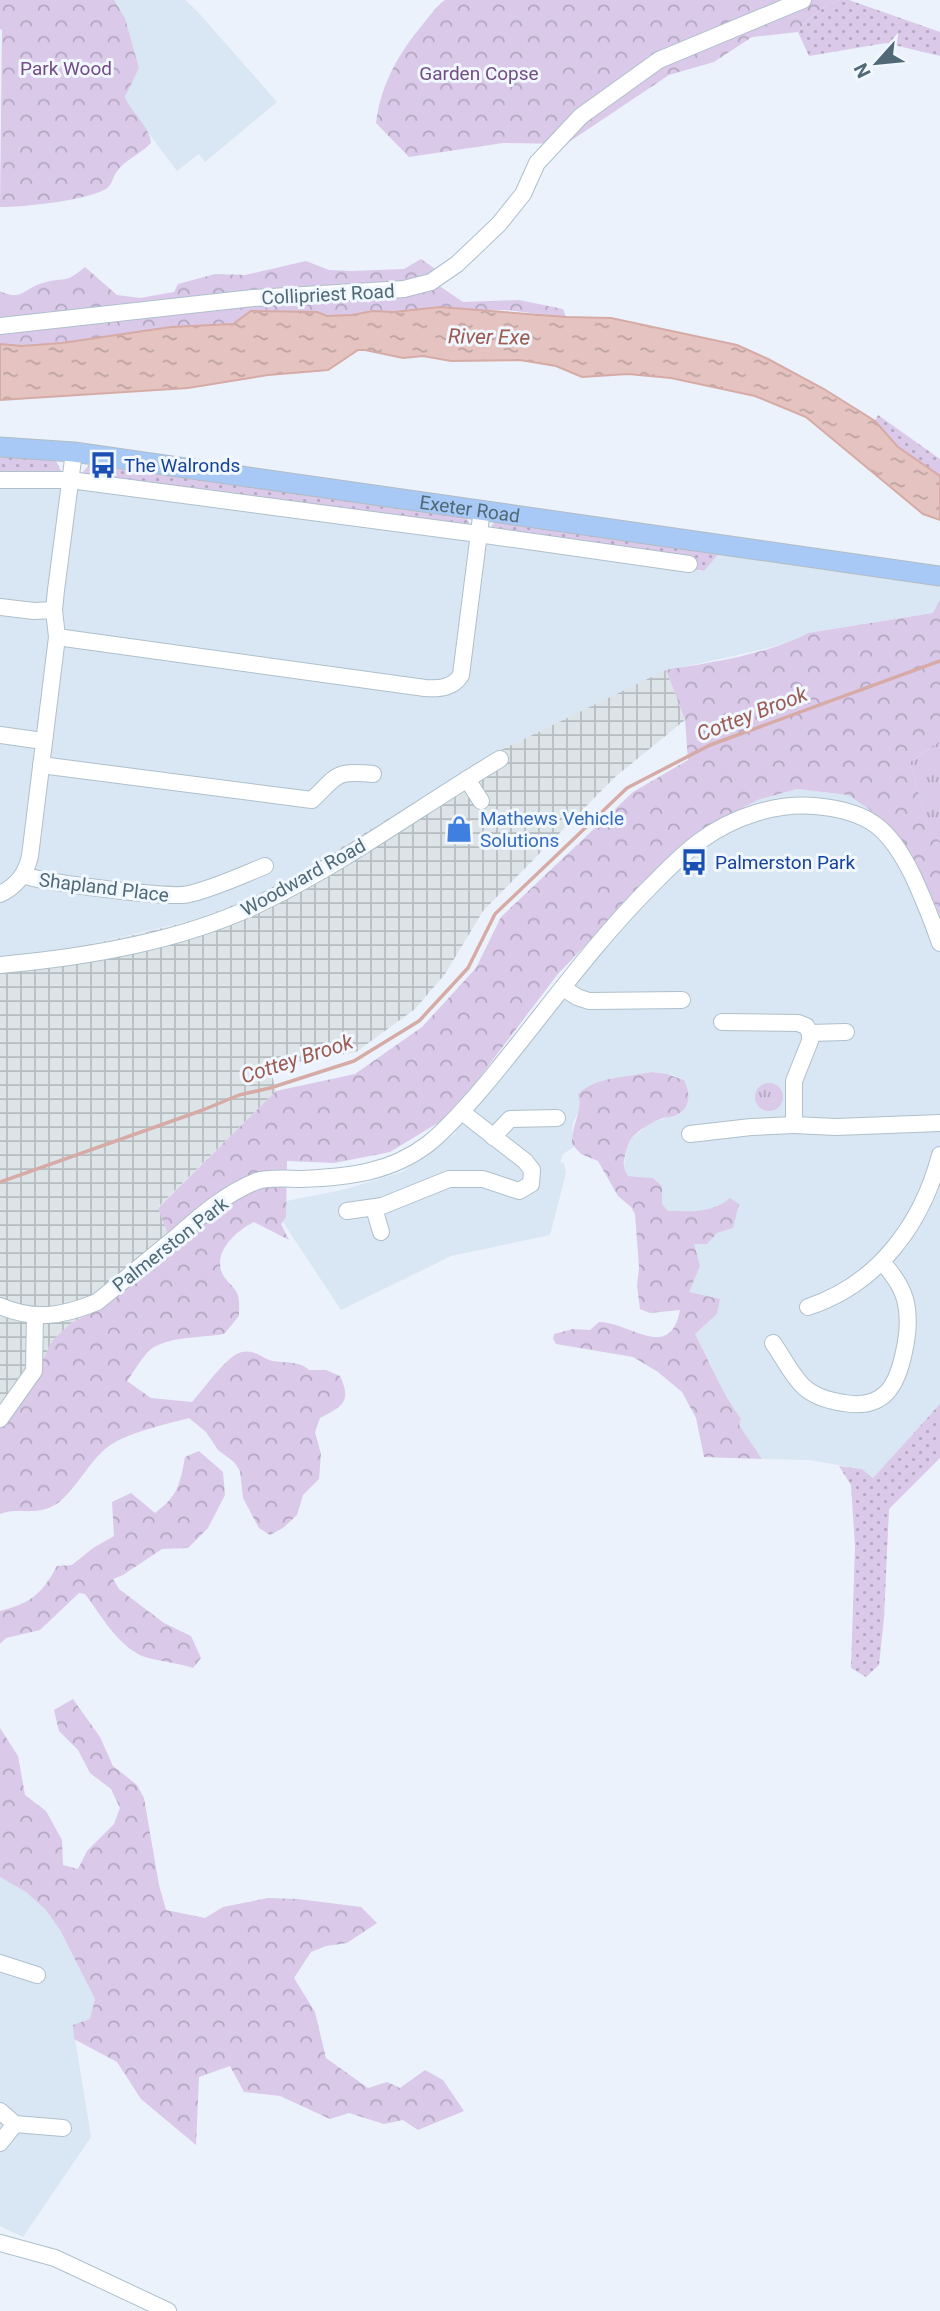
<svg xmlns="http://www.w3.org/2000/svg" width="940" height="2311" font-family="Roboto,sans-serif">
  <defs>
    <pattern id="industrial-grid" width="8" height="8" patternUnits="userSpaceOnUse" patternTransform="scale(1.75)"><rect width="8" height="8" fill="#dde4e8"/><path d="M0 4h8M4 0v8" fill="none" stroke="#b6bdc1"/></pattern>
    <pattern id="grass-dots" width="8" height="8" patternUnits="userSpaceOnUse" patternTransform="scale(1.75)"><rect width="8" height="8" fill="#dac9e9"/><path d="M2 2h.1M6 6h.1" fill="none" stroke="#b3a7c1" stroke-width="1.8" stroke-linecap="round"/></pattern>
    <pattern id="forest-crowns" width="20" height="18" patternUnits="userSpaceOnUse" patternTransform="scale(1.75)"><rect width="20" height="18" fill="#dac9e9"/><path d="M2 6a3 3 0 1 1 6 0M12 15a3 3 0 1 1 6 0" fill="none" stroke="#b3a7c1"/></pattern>
    <pattern id="park-tufts" width="24" height="20" patternUnits="userSpaceOnUse" patternTransform="scale(1.75)"><rect width="24" height="20" fill="#dac9e9"/><path d="M3 7l-1-3M5 7V3M7 7l1-3M15 17l-1-3M17 17v-4M19 17l1-3" fill="none" stroke="#b3a7c1"/></pattern>
    <pattern id="water-ripples" width="26" height="14" patternUnits="userSpaceOnUse" patternTransform="scale(1.75)"><rect width="26" height="14" fill="#e5c3c0"/><path d="M2 4q2-2 4 0t4 0M15 11q2-2 4 0t4 0" fill="none" stroke="#bca2a1"/></pattern>
  </defs>
  <rect width="100%" height="100%" fill="#ebf2fc"/>
  <g fill="#d9e6f3">
    <polygon points="114,0 185,0 197,11 277,102 205,162 199,154 177,171 129,107 125,97 139,68 125,18"/>
    <polygon points="53,482 703,571 719,553 940,586 940,599 933,613 808,633 794,641 760,650 666,671 493,754 316,863 262,893 198,919 78,947 0,957 0,483"/>
    <polygon points="797,789 848,795 869,809 902,845 936,906 940,918 940,1404 873,1478 862,1469 809,1460 762,1459 739,1425 741,1419 725,1399 710,1362 695,1334 717,1314 688,1292 700,1266 693,1243 707,1244 717,1233 733,1228 719,1207 705,1212 668,1211 662,1204 662,1186 653,1178 628,1176 624,1170 625,1157 630,1140 649,1124 668,1117 684,1080 673,1075 651,1072 610,1079 592,1085 580,1101 581,1107 573,1123 572,1134 574,1147 563,1154 560,1162 564,1163 566,1173 550,1235 451,1256 341,1310 271,1204 342,1190 402,1172 455,1134 477,1084 559,978 656,871 705,827 758,800"/>
    <polygon points="0,1877 26,1892 45,1909 60,1930 95,1999 91,2019 73,2026 91,2137 23,2237 0,2226"/>
  </g>
  <polygon fill="url(#industrial-grid)" points="666,670 685,720 615,777 483,911 445,974 415,1009 356,1052 270,1067 276,1091 158,1207 173,1248 110,1303 71,1323 52,1341 40,1366 0,1421 0,957 78,947 147,932 198,919 262,893 316,863 493,754"/>
  <g fill="url(#grass-dots)">
    <path d="M840 0H849L940 32V56L886 43 809 56 798 32C810 15 820 8 840 0Z"/>
    <polygon points="878,415 940,459 940,476 898,447 875,421"/>
    <polygon points="0,454 55,459 62,473 0,475"/>
    <polygon points="91,463 97,466 97,470 106,471 107,463 466,517 470,524 470,526 81,474"/>
    <polygon points="497,519 719,553 704,571 490,528"/>
    <polygon points="940,1404 940,1458 889,1509 884,1618 879,1665 866,1677 851,1668 855,1546 851,1485 839,1466 862,1469 873,1478"/>
  </g>
  <g fill="url(#forest-crowns)">
    <path d="M0 0H114L125 18 139 68 125 97C131 113 150 126 151 143 142 153 125 160 118 170 111 178 114 186 102 191 79 201 25 207 0 207L2 30 0 29Z"/>
    <path d="M445 0H840C820 8 810 15 798 32L752 37 714 62 669 75 566 144 503 143 409 157 376 123C381 84 398 54 423 24 430 16 436 6 445 0Z"/>
    <path d="M421 259 434 268 438 285 463 302 519 300 563 309 566 317 505 310 373 311C355 315 335 319 317 312L252 311 233 324 171 327 62 343 22 346 0 344V291C23 302 23 288 43 283 66 276 64 285 85 267L117 295 140 298 174 292 178 284 215 274 245 275 306 261 329 270 351 271 404 269Z"/>
    <path d="M940 599V741L910 762 930 833 940 841V918L936 906 902 845 869 809 848 795 797 789 758 800 705 827 656 871 557 975 476 1082 441 1121 390 1152 334 1163 287 1161 286 1217 281 1224 289 1240 254 1222C238 1230 215 1249 221 1270 223 1279 233 1285 237 1293 240 1299 239 1309 239 1316L224 1334C201 1338 167 1336 150 1350 141 1358 134 1372 127 1381L151 1398 192 1402C203 1390 228 1354 242 1352 255 1349 263 1359 273 1361 285 1363 300 1361 309 1370H326L340 1376C352 1402 343 1406 320 1418L315 1432 321 1454 319 1479 303 1495 297 1515 283 1528 270 1535 259 1528 243 1498 240 1471 234 1462 218 1450 206 1432 189 1418C164 1425 123 1433 104 1450 87 1465 71 1497 53 1506 34 1516 17 1507 0 1514V1421L40 1366 52 1341 71 1323 110 1303 173 1248 158 1208 276 1091 355 1074 422 1027 476 968 501 917 633 792 688 760 685 720 666 670C709 663 770 654 808 633L933 613Z"/>
    <path d="M651 1072 667 1074 684 1080C691 1094 691 1110 674 1116 671 1117 667 1117 663 1118 652 1122 638 1130 631 1139 628 1143 627 1150 625 1155 623 1163 623 1169 628 1176L653 1178 662 1186V1204L668 1211C692 1211 711 1214 730 1198L739 1204 733 1228 717 1233 707 1244H694L700 1266 689 1292 720 1299 717 1314 695 1334C711 1363 721 1393 741 1419L739 1425 762 1459 704 1457 696 1418 682 1392 658 1372 633 1357 556 1344 553 1339 554 1334 573 1329 590 1330 599 1322C630 1322 670 1363 680 1310L650 1313 640 1309 637 1286 639 1267 635 1214 631 1207 618 1196 598 1161 581 1154 572 1144C571 1125 584 1110 578 1094 596 1077 627 1077 651 1072Z"/>
    <path d="M199 1451 223 1472 225 1495 208 1528 188 1548 162 1549 123 1575 113 1579 119 1589 164 1623 191 1636 201 1658 193 1668C179 1663 150 1660 140 1655 116 1643 101 1615 85 1594L79 1593 40 1630 6 1638 0 1644V1611C31 1603 42 1594 57 1566L72 1565 93 1548 114 1536 112 1502 131 1493 155 1513C178 1496 180 1484 185 1457Z"/>
    <polygon points="73,1699 100,1737 113,1766 137,1785 144,1798 159,1885 166,1910 205,1918 223,1907 268,1898 298,1899 361,1907 377,1923 347,1943 326,1946 311,1952 294,1978 315,2012 326,2058 368,2088 387,2082 400,2088 425,2070 443,2080 464,2111 418,2130 403,2120 384,2124 349,2113 330,2119 280,2096 244,2092 230,2066 199,2077 196,2145 141,2099 117,2062 74,2039 73,2025 90,2019 95,1999 60,1930 45,1909 26,1892 0,1877 0,1728 18,1756 25,1795 46,1811 62,1840 63,1865 78,1869 87,1851 114,1824 120,1808 111,1789 90,1773 78,1750 59,1731 54,1710"/>
  </g>
  <g fill="url(#park-tufts)">
    <polygon points="940,741 940,841 930,834 910,762"/>
    <circle cx="769" cy="1097" r="14"/>
  </g>
  <polygon fill="url(#water-ripples)" stroke="#d6aba6" stroke-width="2" points="440,307 566,317 611,318 737,345 768,359 824,389 875,421 898,447 940,476 940,520 923,514 806,417 755,396 671,378 628,374 582,377 556,366 520,360 451,361 423,356 403,358 365,350 358,350 328,370 268,375 188,388 0,400 0,344 22,346 62,343 171,327 233,324 251,311 317,312 327,316 352,315 373,311 394,312"/>
  <g fill="none" stroke-linecap="round" stroke-linejoin="round">
    <polyline stroke="#d6aba6" stroke-width="3.5" points="0,1182 203,1110 239,1095 270,1088 354,1061 419,1021 468,968 495,914 627,788 710,745 940,661"/>
    <defs>
      <g id="minor">
        <polyline points="0,326 253,298 404,289 431,282 457,264 499,224 523,194 537,163 581,116 659,60 803,0"/>
        <polyline points="0,480 70,480 471,533 689,564"/>
        <polyline points="0,607 34,611 54,610"/>
        <path d="M57 637 425 688C440 689 453 688 461 675L482 509"/>
        <polyline points="0,735 43,741"/>
        <path d="M41 765 312 800C338 775 335 770 373 774"/>
        <polyline points="467,779 481,801"/>
        <path d="M23 875C39 882 172 899 189 894 215 888 240 876 265 866"/>
        <path d="M0 894C17 886 26 874 30 856L57 637 54 610 56 590 74 452"/>
        <path d="M0 965C88 957 183 941 263 902 346 862 421 806 500 759"/>
        <polyline points="563,988 577,997 589,1001 682,1000"/>
        <polyline points="810,1033 846,1032"/>
        <polyline points="794,1125 836,1127 940,1123"/>
        <polyline points="690,1134 751,1127 794,1125 794,1081 810,1041 810,1033 806,1026 798,1023 722,1022"/>
        <polyline points="493,1137 510,1119 557,1118"/>
        <polyline points="374,1208 381,1232"/>
        <polyline points="347,1211 382,1206 449,1179 483,1179 519,1191 531,1184 532,1170 525,1161 462,1112"/>
        <path d="M0 1306C35 1321 63 1316 97 1302 123 1281 149 1259 175 1238 200 1216 226 1193 257 1181 270 1177 288 1179 302 1179 348 1177 390 1173 428 1144 447 1129 463 1110 479 1092 537 1024 587 950 651 886 666 871 682 854 700 841 733 817 774 803 815 806 870 811 889 828 913 876 923 898 932 920 940 943"/>
        <path d="M808 1307C878 1284 922 1224 940 1155"/>
        <path d="M773 1343C783 1357 792 1376 804 1387 815 1397 830 1401 844 1403 884 1410 897 1386 904 1352 908 1334 910 1317 905 1299 901 1285 892 1273 882 1262"/>
        <polyline points="0,1419 34,1371 35,1315"/>
        <polyline points="0,1963 37,1975"/>
        <polyline points="0,2111 15,2124 63,2128"/>
        <polyline points="0,2143 15,2124"/>
        <polyline points="0,2243 55,2258 168,2311"/>
      </g>
      <g id="major">
        <path id="s1" d="M0 447 74 452 940 576"/>
      </g>
    </defs>
    <use href="#minor" stroke="#aec0cb" stroke-width="18"/>
    <use href="#major" stroke="#b2bdc3" stroke-width="21"/>
    <use href="#minor" stroke="#fff" stroke-width="16"/>
    <use href="#major" stroke="#a8c9f5" stroke-width="19"/>
  </g>
  <defs>
    <symbol id="bus-bare" viewBox="-9 -9 18 18"><path d="M-5-6H5V4H4V6H2V4H-2V6H-4V4H-5ZM-3.5-4V0h7V-4ZM-3.5 1.2v1.5H-2V1.2ZM2 1.2v1.5H3.5V1.2Z" fill="#1a4fb4" stroke="#f1f7fe" stroke-width="2.5" paint-order="stroke"/></symbol>
    <symbol id="shop-bare" viewBox="-9 -9 18 18"><path d="M-5-2.5h2.3a2.7 3.5 0 0 1 5.4 0H5L5.5 6h-11ZM-1.5-2.5h3a1.5 2.3 0 0 0-3 0Z" fill="#3f7fe0" stroke="#f1f7fe" stroke-width="2.5" paint-order="stroke"/></symbol>
  </defs>
  <g fill-rule="evenodd">
    <use href="#bus-bare" x="84" y="446" width="38" height="38"/>
    <use href="#shop-bare" x="440" y="810" width="38" height="38"/>
    <use href="#bus-bare" x="675" y="843" width="38" height="38"/>
  </g>
  <g text-anchor="middle" stroke-width="6" stroke-linejoin="round" paint-order="stroke">
    <g font-size="19" fill="#724d86" stroke="#f1f7fe">
      <text x="66" y="75">Park Wood</text>
      <text x="479" y="80">Garden Copse</text>
    </g>
    <g font-size="19" fill="#4f6a76" stroke="#f1f7fe">
      <text transform="translate(328 294) rotate(-3)" y="7">Collipriest Road</text>
      <text dy="7" stroke="none"><textPath href="#s1" startOffset="474">Exeter Road</textPath></text>
      <text transform="translate(303 877) rotate(-29)" y="7">Woodward Road</text>
      <text transform="translate(104 887) rotate(7)" y="7">Shapland Place</text>
      <text transform="translate(170 1244) rotate(-38)" y="7">Palmerston Park</text>
    </g>
    <g font-size="19" fill="#164399" stroke="#f1f7fe" text-anchor="start">
      <text x="124" y="472">The Walronds</text>
      <text x="715" y="869">Palmerston Park</text>
    </g>
    <g font-size="19" fill="#366cbe" stroke="#f1f7fe" text-anchor="start">
      <text x="480" y="825">Mathews Vehicle<tspan x="480" dy="22">Solutions</tspan></text>
    </g>
    <g font-size="21" font-style="italic" fill="#9c5b53" stroke="#f1f7fe">
      <text transform="translate(489 337) rotate(1)" y="7">River Exe</text>
      <text transform="translate(752 714) rotate(-21)" y="7">Cottey Brook</text>
      <text transform="translate(297 1059) rotate(-18)" y="7">Cottey Brook</text>
    </g>
  </g>
  <g transform="translate(877 63) rotate(243)" stroke="#f1f7fe" stroke-width="5" paint-order="stroke">
  <path d="M0-5L12 26L0 18L-12 26Z" fill="#4f6a76"/>
  <text y="-10" font-size="19" font-weight="bold" text-anchor="middle" fill="#4f6a76">N</text>
  </g>
</svg>
